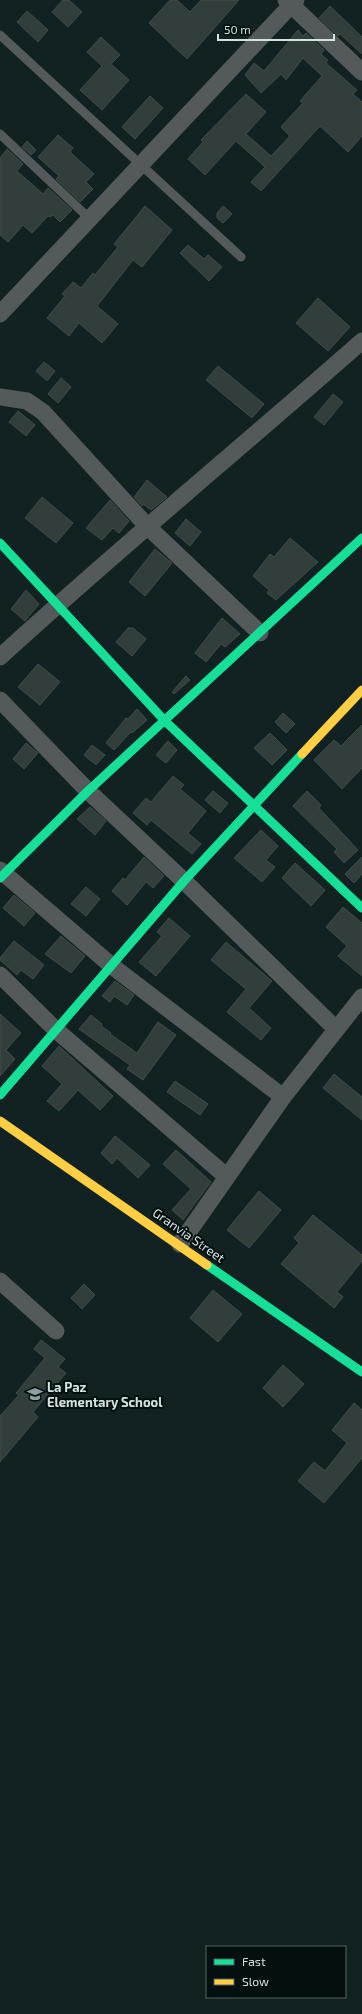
<svg xmlns="http://www.w3.org/2000/svg" width="362" height="2014" font-family="'Exo 2',sans-serif">
  <rect width="100%" height="100%" fill="#122222"/>
  <g fill="#313e3b" stroke="#404c4a">
    <polygon points="63,0 69,0 82,12 68,27 52,12"/>
    <polygon points="170,0 177,0 190,12 201,0 239,0 187,59 149,23"/>
    <polygon points="330,6 362,37 362,54 340,34 338,36 319,18"/>
    <polygon points="27,11 48,30 38,42 17,22"/>
    <polygon points="298,30 303,36 306,33 324,50 321,54 328,60 326,63 357,90 353,94 362,102 362,136 348,152 320,126 261,191 251,182 265,167 236,141 205,175 188,159 203,142 201,140 246,94 266,112 246,134 271,156 290,136 281,127 303,103 300,101 322,76 303,58 286,80 281,74 261,93 245,75 254,63 264,71"/>
    <polygon points="101,37 120,55 111,64 129,80 102,110 80,90 102,66 87,52"/>
    <polygon points="150,96 163,108 135,139 122,127"/>
    <polygon points="58,135 73,148 70,152 94,174 86,182 93,189 80,202 56,179 59,176 38,157"/>
    <polygon points="27,141 36,150 31,155 22,147"/>
    <polygon points="7,149 23,164 17,171 43,194 48,188 72,210 60,222 53,215 50,217 48,216 32,233 23,225 8,242 0,235 0,158"/>
    <polygon points="145,206 172,230 142,267 133,260 97,306 118,324 102,343 79,323 69,336 47,318 65,296 62,294 73,282 81,288 93,273 95,275 118,247 114,244"/>
    <polygon points="223,206 232,214 223,223 217,218 217,213"/>
    <polygon points="188,245 204,259 208,255 222,267 209,281 180,253"/>
    <polygon points="318,298 350,327 328,351 296,323"/>
    <polygon points="44,362 55,371 47,381 36,371"/>
    <polygon points="218,366 264,404 252,418 206,380"/>
    <polygon points="61,378 71,387 58,403 48,394"/>
    <polygon points="333,394 343,402 324,425 314,417"/>
    <polygon points="18,411 35,425 26,436 9,422"/>
    <polygon points="147,480 167,497 151,510 143,504 142,506 134,497"/>
    <polygon points="42,497 73,523 56,543 25,518"/>
    <polygon points="110,500 129,521 119,533 113,528 102,540 86,528"/>
    <polygon points="186,519 201,532 190,546 175,533"/>
    <polygon points="290,538 318,562 276,600 267,593 269,590 253,576 270,554 274,557"/>
    <polygon points="155,549 172,563 145,596 129,582"/>
    <polygon points="26,590 39,604 25,621 11,609"/>
    <polygon points="222,618 240,634 225,647 221,644 206,662 195,653"/>
    <polygon points="128,628 133,628 146,639 132,656 116,642"/>
    <polygon points="38,664 60,682 40,705 18,687"/>
    <polygon points="186,676 190,680 174,694 172,692"/>
    <polygon points="137,709 147,720 132,733 131,732 114,750 106,743 126,718 128,719"/>
    <polygon points="283,713 295,724 286,733 275,722"/>
    <polygon points="362,725 362,768 342,789 314,760 334,740 341,746"/>
    <polygon points="270,733 287,750 272,765 254,748"/>
    <polygon points="168,741 177,750 166,763 156,755"/>
    <polygon points="26,743 38,753 24,769 13,759"/>
    <polygon points="92,745 105,755 96,765 84,755"/>
    <polygon points="173,776 184,785 180,789 206,811 188,833 201,844 192,854 151,820 147,825 133,813 146,798 151,802"/>
    <polygon points="213,791 228,803 220,813 205,800"/>
    <polygon points="307,791 321,805 319,808 358,850 344,863 334,852 337,849 293,806"/>
    <polygon points="90,807 106,821 95,835 77,819"/>
    <polygon points="261,830 278,846 266,860 275,867 262,882 234,858"/>
    <polygon points="144,857 164,876 153,888 146,882 127,905 112,891 123,878 125,880"/>
    <polygon points="362,857 362,874 354,883 345,874"/>
    <polygon points="295,863 325,890 311,906 282,878"/>
    <polygon points="86,887 100,899 86,916 71,904"/>
    <polygon points="14,895 35,913 24,926 3,908"/>
    <polygon points="343,907 362,923 362,976 338,956 347,946 326,927"/>
    <polygon points="169,918 190,936 156,976 139,962 162,936 157,932"/>
    <polygon points="61,936 85,956 71,973 45,954"/>
    <polygon points="14,941 44,965 33,979 21,970 17,975 0,960 0,958"/>
    <polygon points="226,942 272,981 249,1008 271,1028 261,1040 227,1012 246,989 211,960"/>
    <polygon points="115,981 134,995 127,1005 114,996 110,1002 102,996"/>
    <polygon points="0,1014 21,1033 6,1050 15,1059 0,1076"/>
    <polygon points="91,1015 102,1024 101,1026 111,1033 110,1034 137,1053 158,1022 176,1035 143,1080 127,1069 130,1065 79,1029"/>
    <polygon points="59,1046 113,1096 100,1110 78,1090 59,1111 47,1101 62,1084 42,1066"/>
    <polygon points="334,1074 362,1097 362,1120 323,1088"/>
    <polygon points="175,1081 208,1104 200,1115 167,1092"/>
    <polygon points="115,1136 150,1165 138,1178 117,1158 112,1164 101,1153"/>
    <polygon points="176,1150 211,1182 183,1220 172,1210 191,1189 163,1164"/>
    <polygon points="259,1191 281,1210 249,1248 227,1230"/>
    <polygon points="313,1215 362,1255 362,1261 337,1292 343,1297 334,1308 281,1264 299,1243 294,1238"/>
    <polygon points="84,1284 95,1295 82,1309 71,1298"/>
    <polygon points="213,1290 242,1314 218,1342 190,1318"/>
    <polygon points="41,1340 65,1359 58,1367 66,1373 33,1412 38,1417 0,1462 0,1416 19,1395 16,1393 45,1358 34,1349"/>
    <polygon points="283,1365 304,1384 283,1407 263,1388"/>
    <polygon points="354,1403 362,1410 362,1458 324,1503 298,1481 314,1462 325,1471 347,1443 332,1430"/>
  </g>
  <g fill="none" stroke-linecap="round" stroke-linejoin="round">
    <g stroke="#545a5c" stroke-width="9">
      <polyline points="0,35 241,257"/>
      <polyline points="0,134 90,219"/>
    </g>
    <g stroke="#545a5c" stroke-width="17">
      <polyline points="286,0 362,72"/>
      <polyline points="0,314 296,0"/>
      <polyline points="0,397 27,401 43,412 148,527 260,633"/>
      <path d="M0 657C118 549 242 447 362 341"/>
      <polyline points="0,700 88,791 184,881 336,1029"/>
      <polyline points="0,870 112,966 283,1097"/>
      <polyline points="0,975 56,1030 226,1176"/>
      <polyline points="180,1244 283,1097 362,997"/>
      <polyline points="0,1281 56,1331"/>
    </g>
    <g stroke="#16e098" stroke-width="9">
      <polyline points="0,543 165,721 362,908"/>
      <polyline points="0,878 88,791 362,538"/>
      <polyline points="0,1095 184,881 302,754"/>
      <polyline points="207,1265 362,1372"/>
    </g>
    <g stroke="#ffcf43" stroke-width="9">
      <polyline points="302,754 362,690"/>
      <polyline points="0,1121 207,1265"/>
    </g>
  </g>
  <defs>
    <symbol id="school-bare" viewBox="-9 -9 18 18"><path d="M0-5L7-2L0 1L-7-2ZM-4 1L0 2.5L4 1V4Q0 6-4 4Z" fill="#8f9f9f" stroke="#040f0f" stroke-width="2.5" paint-order="stroke"/></symbol>
  </defs>
  <g fill-rule="evenodd">
    <use href="#school-bare" x="24" y="1383" width="22" height="22"/>
  </g>
  <g text-anchor="middle" stroke-width="4" stroke-linejoin="round" paint-order="stroke">
    <g font-size="13" fill="#d2e2e2" stroke="#040f0f">
      <text transform="translate(189 1235) rotate(35)" y="5">Granvia Street</text>
    </g>
    <g font-size="13" font-weight="bold" fill="#d2e2e2" stroke="#040f0f" text-anchor="start">
      <text x="47" y="1392">La Paz<tspan x="47" dy="15">Elementary School</tspan></text>
    </g>
  </g>
  <rect x="206" y="1946" width="140" height="52" fill="#040f0f" stroke="#566363"/>
  <rect x="214" y="1959" width="20" height="6" fill="#16e098" stroke="#566363"/>
  <text x="242" y="1966" font-size="12" fill="#d2e2e2">Fast</text>
  <rect x="214" y="1979" width="20" height="6" fill="#ffcf43" stroke="#566363"/>
  <text x="242" y="1986" font-size="12" fill="#d2e2e2">Slow</text>
  <path d="M218 34v6h116v-6" fill="none" stroke="#d2e2e2" stroke-width="2"/>
  <text x="224" y="34" font-size="12" fill="#d2e2e2" stroke="#040f0f" stroke-width="3" paint-order="stroke">50 m</text>
</svg>
